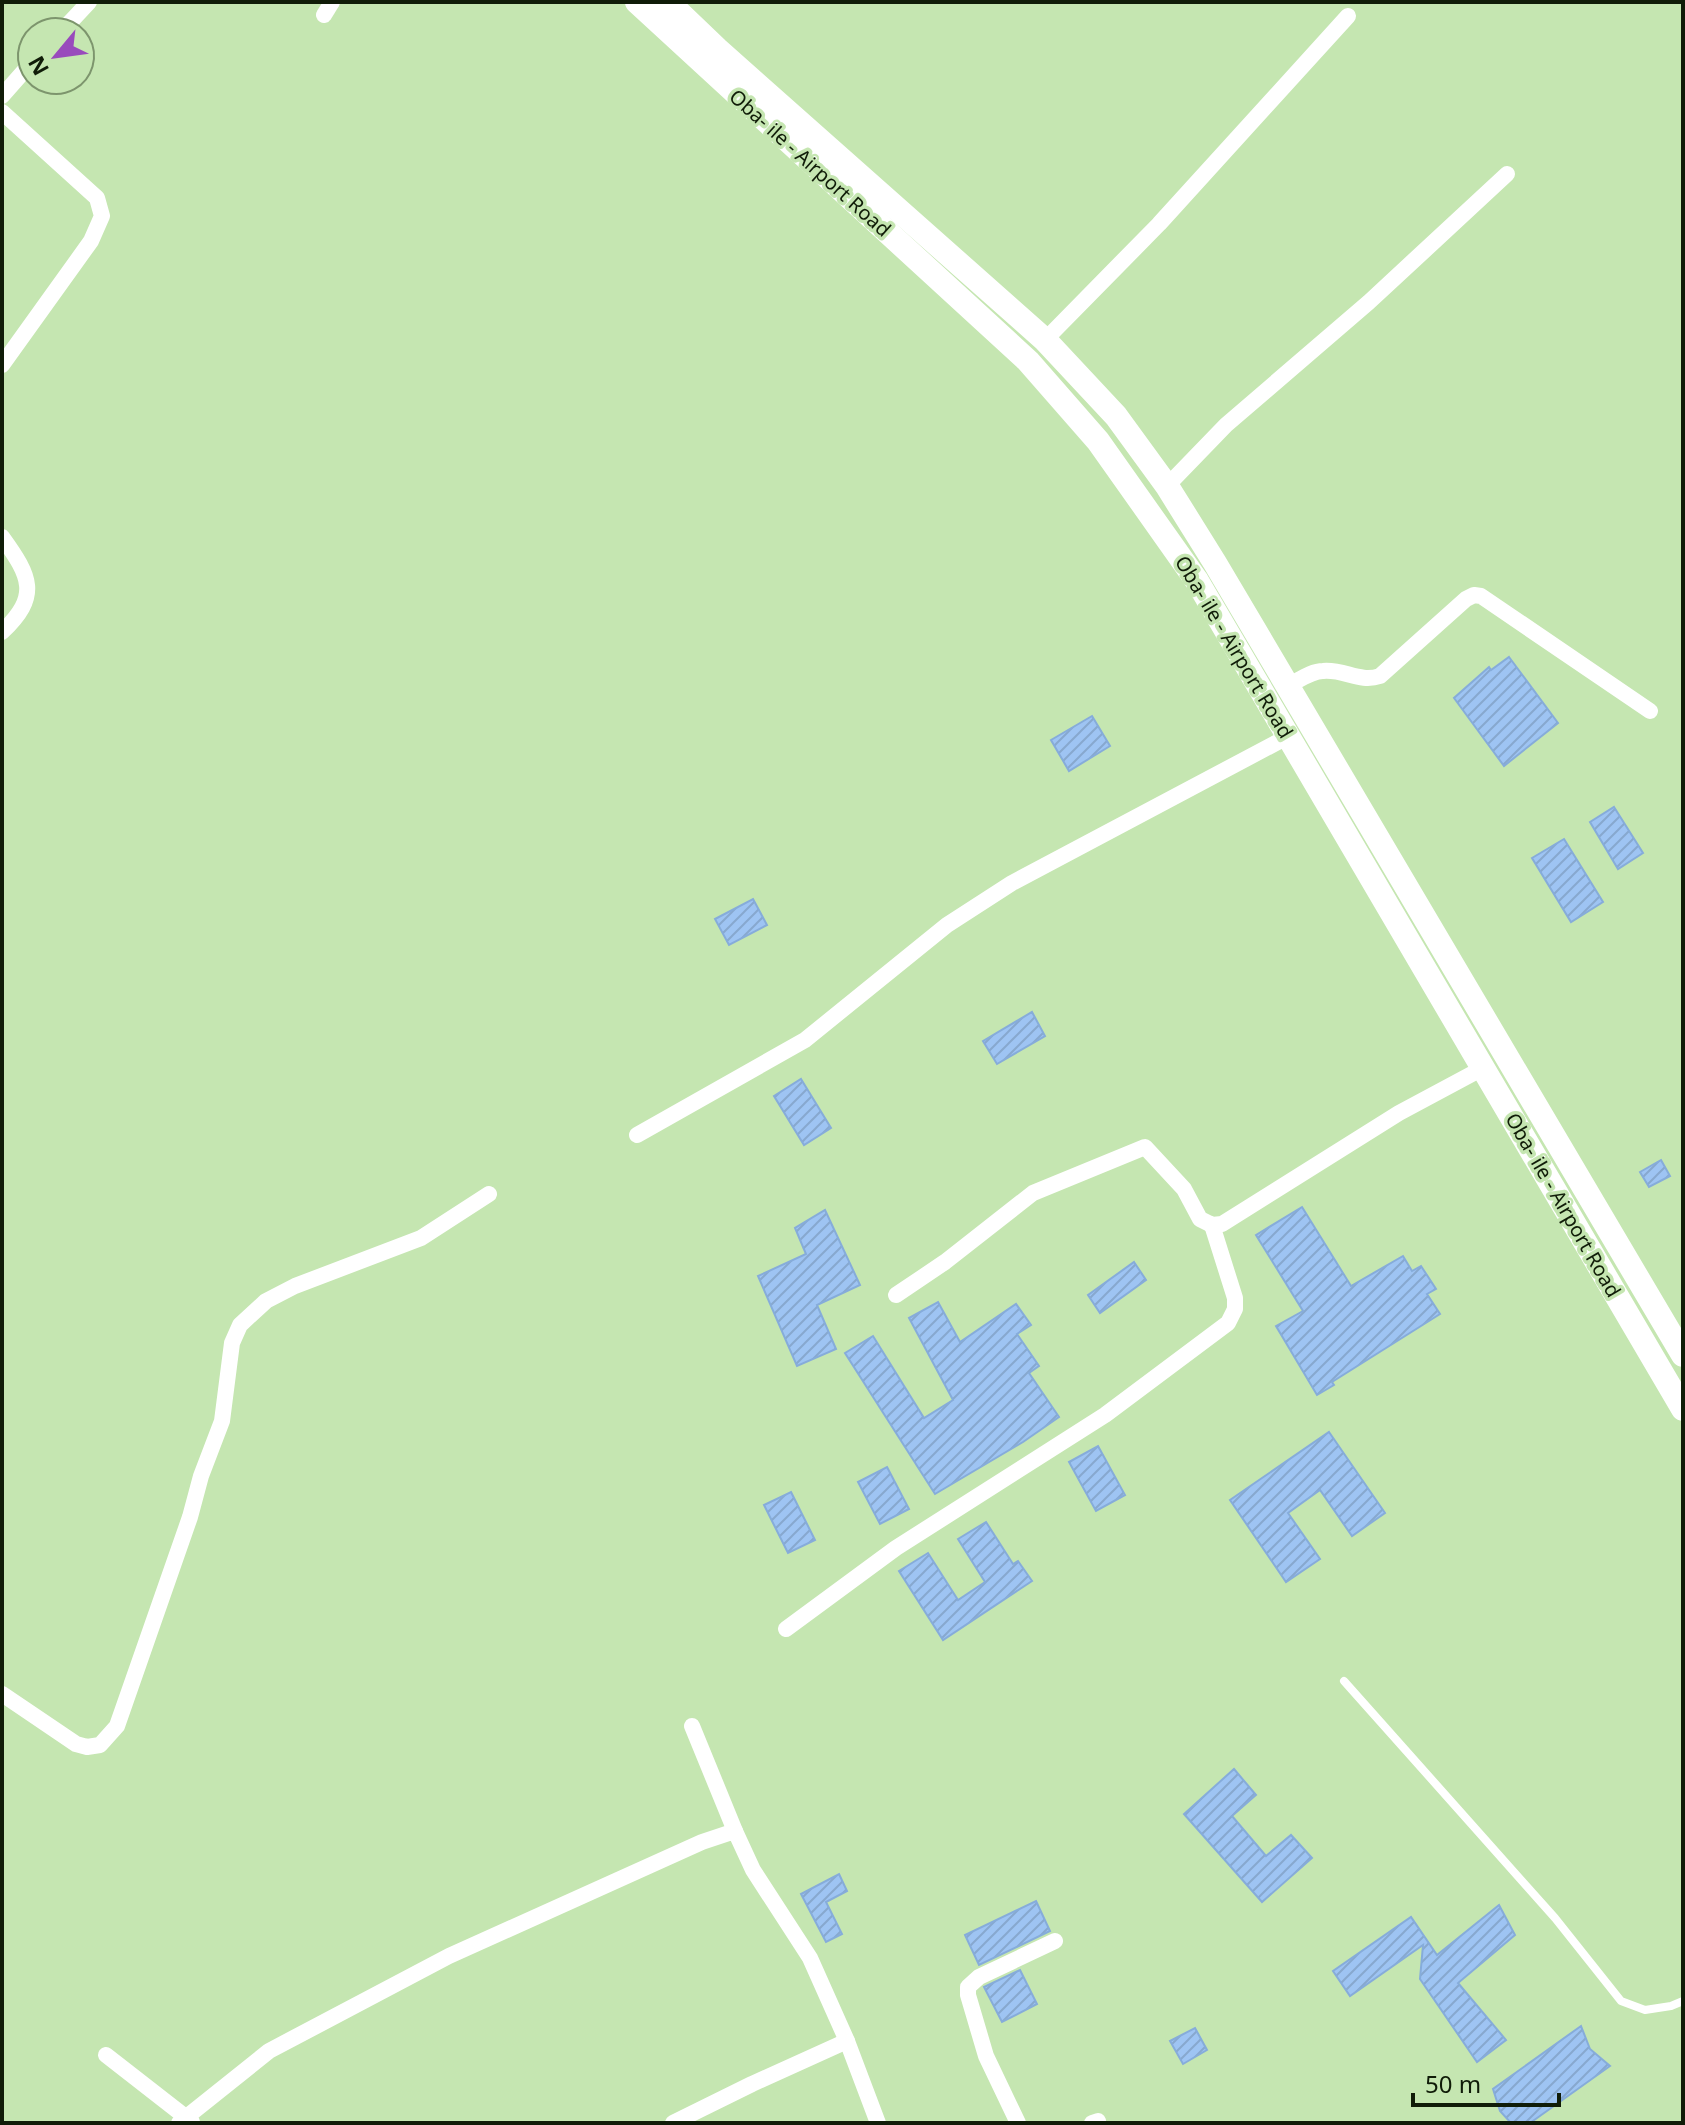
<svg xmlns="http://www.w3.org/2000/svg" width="1685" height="2125" font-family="'Noto Sans',sans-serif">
  <defs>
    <pattern id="building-hatch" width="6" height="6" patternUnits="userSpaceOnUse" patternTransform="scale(2)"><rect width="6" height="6" fill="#9ec4f3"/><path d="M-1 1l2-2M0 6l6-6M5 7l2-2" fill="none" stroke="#87a8cf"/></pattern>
  </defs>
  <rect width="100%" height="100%" fill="#c5e6b1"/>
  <g fill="url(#building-hatch)" stroke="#86acda" stroke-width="2">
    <polygon points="1509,657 1558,723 1504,766 1454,698 1489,667 1491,670"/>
    <polygon points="1092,716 1110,746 1069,771 1051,740"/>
    <polygon points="1614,807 1643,853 1618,869 1590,822"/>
    <polygon points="1564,839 1603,902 1571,922 1532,858"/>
    <polygon points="753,899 767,925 729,945 715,919"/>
    <polygon points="1032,1012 1045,1036 997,1064 983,1041"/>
    <polygon points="801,1079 831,1128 804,1145 774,1096"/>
    <polygon points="1661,1160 1670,1176 1649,1187 1640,1172"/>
    <polygon points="1302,1207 1351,1286 1403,1256 1412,1271 1421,1266 1436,1289 1427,1294 1440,1314 1332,1382 1334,1385 1317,1395 1276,1326 1303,1311 1256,1235"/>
    <polygon points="825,1210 860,1285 817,1305 836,1349 797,1366 758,1276 806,1254 795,1228"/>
    <polygon points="1134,1262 1146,1280 1100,1313 1088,1295"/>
    <polygon points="938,1302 960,1342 1016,1304 1031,1325 1017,1334 1039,1366 1029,1373 1059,1417 1023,1442 935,1494 845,1353 873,1336 924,1418 953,1400 909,1318"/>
    <polygon points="1329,1432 1385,1513 1352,1536 1320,1490 1288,1513 1320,1559 1286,1582 1230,1500"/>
    <polygon points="1098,1446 1125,1495 1096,1511 1069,1462"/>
    <polygon points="887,1467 909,1509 880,1524 858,1482"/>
    <polygon points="791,1492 815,1540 788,1553 764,1505"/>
    <polygon points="986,1522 1013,1564 1018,1561 1032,1581 943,1640 899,1571 928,1553 958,1600 985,1582 958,1539"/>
    <polygon points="1234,1769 1256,1795 1232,1816 1266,1856 1291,1835 1312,1858 1262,1902 1184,1814"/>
    <polygon points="839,1874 847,1891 826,1902 842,1934 826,1942 801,1894"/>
    <polygon points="1036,1901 1050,1931 979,1965 965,1935"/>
    <polygon points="1499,1905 1515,1935 1458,1983 1506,2040 1477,2062 1420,1979 1423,1945 1350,1996 1333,1971 1411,1917 1437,1955"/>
    <polygon points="1020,1970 1037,2004 1002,2022 984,1987"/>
    <polygon points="1581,2026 1590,2049 1610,2066 1530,2123 1511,2123 1500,2111 1493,2089"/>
    <polygon points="1195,2028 1207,2050 1183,2064 1170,2041"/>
  </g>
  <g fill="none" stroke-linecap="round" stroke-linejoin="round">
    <polyline stroke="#fff" stroke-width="8" points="1344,1681 1555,1918 1621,2001 1645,2010 1671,2006 1683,2001"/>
    <g stroke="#fff" stroke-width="16">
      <polyline points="324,15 332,2"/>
      <polyline points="61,32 89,2"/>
      <polyline points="2,96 32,62"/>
      <polyline points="2,112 97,198 102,216 91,241 2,365"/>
      <polyline points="1045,340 1159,224 1348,16"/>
      <polyline points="1167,486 1226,425 1369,302 1507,174"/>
      <path d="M2 537C31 577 40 596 2 632"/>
      <path d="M1287 686C1298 681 1311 671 1323 671 1345 669 1359 683 1380 676L1466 599 1474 595 1481 596 1650 711"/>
      <polyline points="637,1135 805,1040 947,925 1012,883 1289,736"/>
      <polyline points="896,1295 945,1262 1033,1193 1145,1147 1184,1189 1200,1219 1212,1225 1222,1224 1399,1113 1483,1068"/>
      <polyline points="786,1629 896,1548 1105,1415 1228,1323 1235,1309 1235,1298 1212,1225"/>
      <polyline points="2,1694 76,1744 87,1747 100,1745 117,1726 190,1517 201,1476 222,1421 232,1343 240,1325 266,1301 295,1286 421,1238 489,1194"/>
      <polyline points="692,1726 735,1831"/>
      <polyline points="106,2055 192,2122"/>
      <polyline points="179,2123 269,2051 449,1956 702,1842 735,1831 753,1870 810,1958 847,2041 878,2123"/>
      <polyline points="673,2123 752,2084 847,2041"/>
      <polyline points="1018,2123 986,2056 968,1995 968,1987 979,1977 1055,1941"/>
      <polyline points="1092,2123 1098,2121"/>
    </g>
    <g stroke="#fff" stroke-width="24">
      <polyline points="637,2 1028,361 1098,441 1197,581 1683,1409"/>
      <polyline points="668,2 717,49 1045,340 1116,416 1167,486 1215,563 1683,1355"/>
    </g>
  </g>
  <g text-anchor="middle" stroke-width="7" stroke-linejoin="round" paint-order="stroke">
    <g font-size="20" fill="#101c08" stroke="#c5e6b1">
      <text transform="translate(810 163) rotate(42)" y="7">Oba- ile - Airport Road</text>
      <text transform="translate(1234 647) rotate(59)" y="7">Oba- ile - Airport Road</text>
      <text transform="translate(1563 1205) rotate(60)" y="7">Oba- ile - Airport Road</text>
    </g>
  </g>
  <rect width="1685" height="2125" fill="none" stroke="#101c08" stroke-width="8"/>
  <g transform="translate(56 56) rotate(241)"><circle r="38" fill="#c5e6b1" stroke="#7d956d" stroke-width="2"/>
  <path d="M0-6L14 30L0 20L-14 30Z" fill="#994bbc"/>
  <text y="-12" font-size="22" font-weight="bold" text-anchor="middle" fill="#101c08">N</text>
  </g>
  <path d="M1413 2093v12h146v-12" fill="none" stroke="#101c08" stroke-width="4"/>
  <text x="1425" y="2093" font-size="24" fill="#101c08" stroke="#c5e6b1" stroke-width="6" paint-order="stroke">50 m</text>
</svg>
